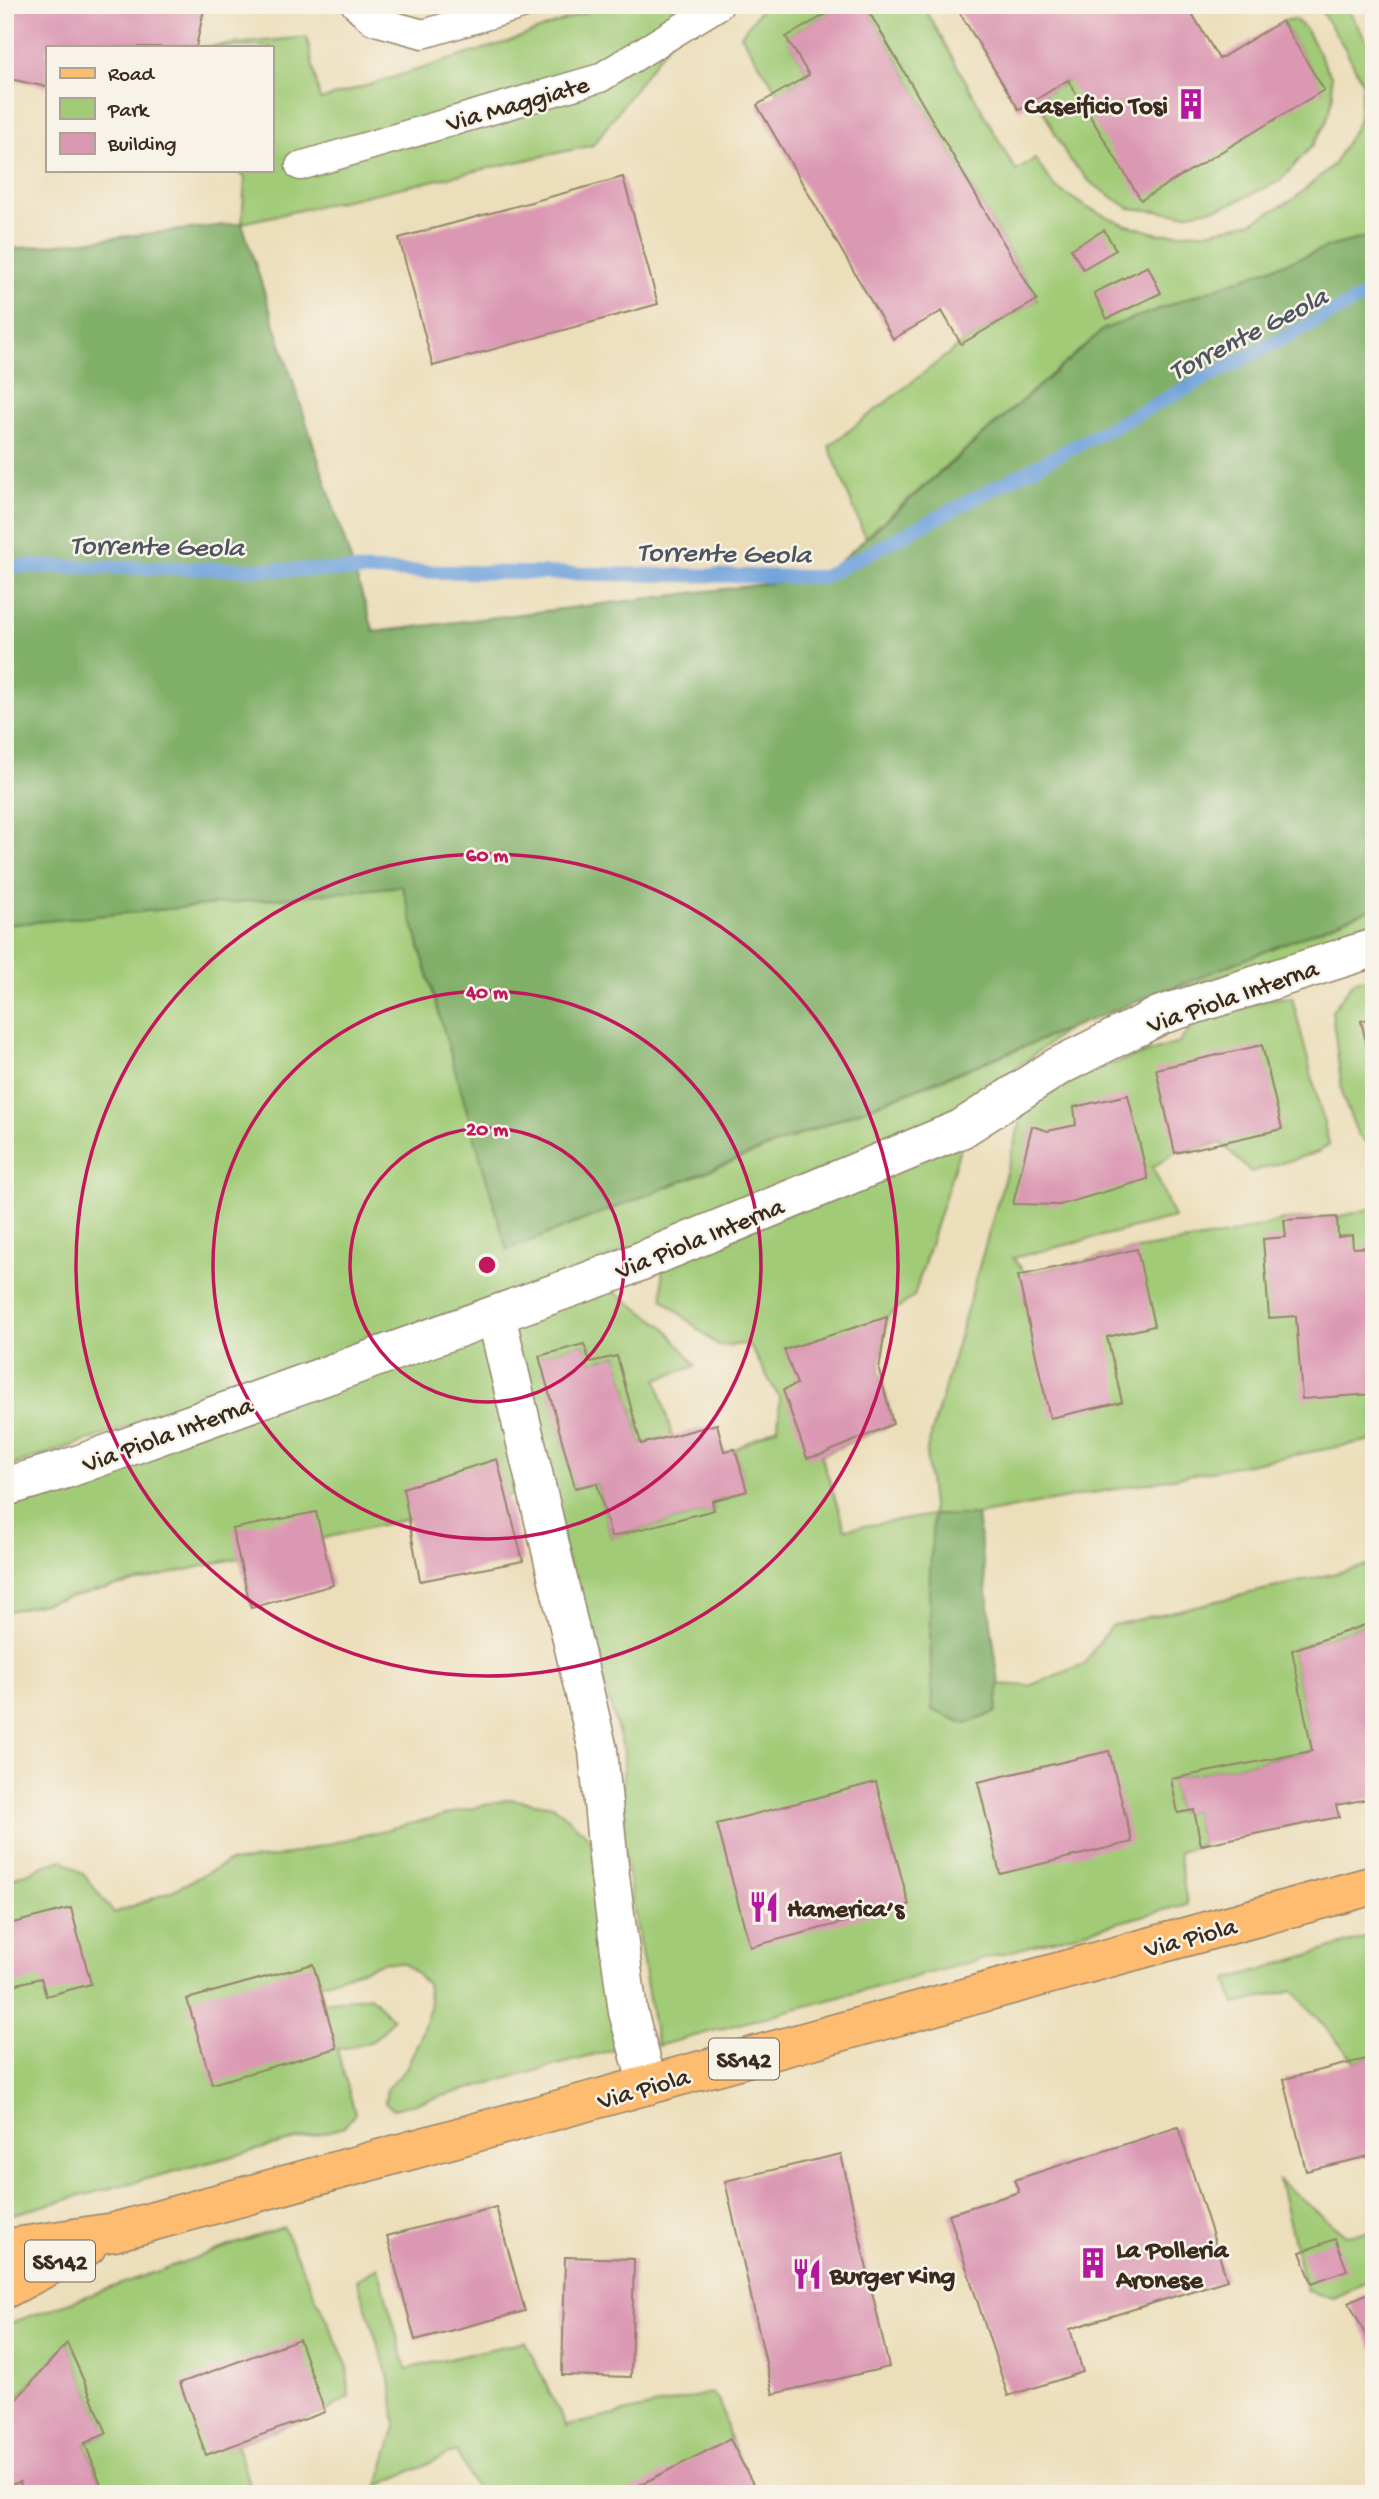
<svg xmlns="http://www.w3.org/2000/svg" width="1379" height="2499" font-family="'Gochi Hand',sans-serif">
  <rect width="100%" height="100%" fill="#f7f3e8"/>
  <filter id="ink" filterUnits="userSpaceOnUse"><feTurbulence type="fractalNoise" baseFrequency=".0143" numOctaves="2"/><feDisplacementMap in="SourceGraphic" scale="14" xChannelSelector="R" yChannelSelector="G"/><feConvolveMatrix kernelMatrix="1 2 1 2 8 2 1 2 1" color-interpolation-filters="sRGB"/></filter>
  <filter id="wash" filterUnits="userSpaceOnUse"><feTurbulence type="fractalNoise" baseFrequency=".00686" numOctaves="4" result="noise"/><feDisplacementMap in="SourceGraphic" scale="28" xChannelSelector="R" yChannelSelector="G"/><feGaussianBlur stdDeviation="1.57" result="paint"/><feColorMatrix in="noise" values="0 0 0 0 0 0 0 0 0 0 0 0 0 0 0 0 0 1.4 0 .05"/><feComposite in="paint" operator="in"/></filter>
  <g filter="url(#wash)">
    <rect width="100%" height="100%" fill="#ecdeba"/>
    <g fill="#a1cb77" stroke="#6e7a4a" stroke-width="2">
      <polygon points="605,5 703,5 671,40 593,145 242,223 245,178 237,170 271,170 271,47 201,47 307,37 320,100 507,42"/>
      <polygon points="764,5 842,5 787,37 809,75 778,93 741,35"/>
      <polygon points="865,5 923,5 1016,171 1035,159 1055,187 1088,208 1124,224 1159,234 1207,232 1252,222 1294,199 1334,164 1358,122 1363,84 1346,50 1317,5 1345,5 1374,53 1374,235 1332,246 1104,329 865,537 829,446 961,344 1037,300"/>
      <polygon points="1294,19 1305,28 1331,76 1333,95 1327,121 1313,145 1280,181 1226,206 1185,214 1129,208 1091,183 1068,158 1037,99 1068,80 1323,90 1282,21"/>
      <polygon points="402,886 508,1250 1067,1030 954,1114 527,1291 373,1345 5,1468 5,925"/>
      <polygon points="1374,908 1374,931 1154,995"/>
      <polygon points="1374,978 1374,1149 1358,1135 1343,1098 1332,1011 1354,981"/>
      <polygon points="1292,997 1329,1144 1318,1152 1251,1172 1221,1143 1175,1153 1153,1167 1174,1218 1013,1258 1026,1274 1137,1249 1227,1235 1284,1220 1337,1217 1374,1208 1374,1440 977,1515 933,1515 932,1710 966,1724 996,1712 999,1684 1029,1686 1084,1664 1111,1626 1374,1564 1374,1622 1292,1650 1312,1751 1171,1779 1178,1813 1194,1810 1201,1845 1178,1852 1187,1904 657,2046 621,1834 624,1751 571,1575 506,1324 609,1288 665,1327 696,1366 657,1379 672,1437 641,1444 617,1356 590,1362 584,1344 540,1356 575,1487 597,1483 611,1537 714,1510 712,1501 746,1491 735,1449 778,1427 780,1399 749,1344 718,1346 663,1299 662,1267 963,1139 914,1296 887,1317 879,1370 893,1424 821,1455 845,1529 933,1515 926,1453 1025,1106 1096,1069 1178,1043 1198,1021 1269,999"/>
      <polygon points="492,1332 532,1490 9,1611 5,1602 5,1499"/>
      <path d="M509 1799 554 1806 590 1838 628 2046 394 2109 385 2103 387 2088 404 2072 419 2041 430 2007 427 1984 404 1963 385 1962 319 1984 324 2002 370 1996 393 2019C373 2046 369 2044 337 2049L355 2113 344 2127 5 2216V1881L62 1859 84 1875 114 1913 172 1891 228 1862 277 1857Z"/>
      <polygon points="1374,1935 1374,2057 1355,2062 1293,1990 1235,2004 1227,1980"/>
      <polygon points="1279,2181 1346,2235 1374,2231 1374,2277 1334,2298 1306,2291"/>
      <polygon points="283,2227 347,2364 349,2397 325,2412 236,2444 253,2494 105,2494 85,2443 107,2433 67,2344 12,2404 5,2407 5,2325"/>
      <polygon points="378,2267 406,2369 525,2341 566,2426 711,2393 720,2401 730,2439 756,2494 478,2494 456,2451 378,2486 396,2426 392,2388 357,2280"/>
    </g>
    <g fill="#80af68" stroke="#5e6c43" stroke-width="2">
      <polygon points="242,223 374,632 822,577 1104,329 1332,246 1374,235 1374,908 507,1250 402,886 5,925 5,250"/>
      <polygon points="933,1515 977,1515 999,1684 996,1712 966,1724 932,1710 929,1593"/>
    </g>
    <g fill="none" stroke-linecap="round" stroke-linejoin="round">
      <polyline stroke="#72a3dc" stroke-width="14" points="5,566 823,577 1355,301 1374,295"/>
    </g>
    <g id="blocks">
      <g fill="#db98b3">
        <polygon points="5,5 205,5 196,47 47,47 47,87 5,78"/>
        <polygon points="842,5 865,5 1037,300 961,344 942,311 893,339 757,105 809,75 786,37"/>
        <polygon points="955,5 1187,5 1219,59 1282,21 1324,90 1141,200 1068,80 1019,110"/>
        <polygon points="623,177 658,304 433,366 399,238"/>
        <polygon points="1104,230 1116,250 1083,269 1071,249"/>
        <polygon points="1148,266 1161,293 1107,319 1094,293"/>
        <polygon points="1374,1018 1374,1071 1373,1071 1361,1021"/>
        <polygon points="1262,1045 1282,1129 1175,1153 1156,1069"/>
        <polygon points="1128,1095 1148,1179 1060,1205 1013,1204 1032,1126 1048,1131 1076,1125 1074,1107"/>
        <polygon points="1337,1217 1338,1237 1352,1235 1353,1248 1374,1247 1374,1394 1302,1399 1296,1316 1269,1318 1263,1239 1286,1237 1284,1220"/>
        <polygon points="1137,1249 1154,1326 1107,1337 1122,1402 1050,1418 1018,1276"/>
        <polygon points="887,1317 879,1370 893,1424 821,1455 807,1458 783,1390 797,1384 784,1350"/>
        <polygon points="584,1344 590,1362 617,1356 641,1444 717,1424 724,1451 735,1449 747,1491 712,1501 714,1510 611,1537 597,1483 575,1488 539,1356"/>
        <polygon points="497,1459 523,1561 420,1581 403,1488"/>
        <polygon points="316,1512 333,1585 251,1608 232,1529"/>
        <polygon points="1374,1622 1374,1798 1336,1805 1339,1817 1201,1845 1194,1810 1178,1813 1171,1779 1312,1751 1292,1650"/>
        <polygon points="1109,1751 1132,1842 1000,1874 978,1782"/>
        <polygon points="876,1782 909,1905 750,1947 717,1824"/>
        <polygon points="71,1908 91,1984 46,1996 41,1978 5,1987 5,1925"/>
        <polygon points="313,1964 337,2048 212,2084 187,1999"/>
        <polygon points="5,1989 12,2010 5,2011"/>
        <polygon points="1374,2057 1374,2155 1306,2171 1284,2079"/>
        <polygon points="1178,2127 1227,2280 1070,2329 1083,2372 1008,2396 949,2214 1019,2192 1014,2180"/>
        <polygon points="841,2154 889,2367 773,2394 725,2181"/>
        <polygon points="496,2207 525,2311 415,2340 387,2236"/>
        <polygon points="1335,2239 1347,2270 1312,2283 1300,2252"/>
        <polygon points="565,2257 634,2259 631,2377 562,2375"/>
        <polygon points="1374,2290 1374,2352 1349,2302"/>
        <polygon points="299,2339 325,2412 206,2455 180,2383"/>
        <polygon points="67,2343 107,2433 85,2443 102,2488 85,2494 24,2494 20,2482 5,2487 5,2407 12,2404"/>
        <polygon points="730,2439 754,2486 740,2494 622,2494"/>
      </g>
    </g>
  </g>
  <g filter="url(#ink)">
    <use href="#blocks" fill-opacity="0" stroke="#94846c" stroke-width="2"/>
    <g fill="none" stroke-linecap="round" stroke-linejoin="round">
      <defs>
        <g id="lane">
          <polyline points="356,5 372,20 423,34 522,5"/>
          <polyline points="300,166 600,78 719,5"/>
        </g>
        <g id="street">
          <polyline points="496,1315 598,1750 610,1876 628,2012 648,2085"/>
          <polyline points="5,1487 66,1469 617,1271 961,1129 1057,1067 1161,1015 1374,948"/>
        </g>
        <g id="primary">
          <polyline points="5,2252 15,2247 114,2232 1374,1885"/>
          <polyline points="5,2289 87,2246"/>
        </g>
      </defs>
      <use href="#lane" stroke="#94846c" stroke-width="31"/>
      <use href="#street" stroke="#94846c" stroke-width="41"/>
      <use href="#primary" stroke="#94846c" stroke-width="41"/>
      <use href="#lane" stroke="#fff" stroke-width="28"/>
      <use href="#street" stroke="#fff" stroke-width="38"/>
      <use href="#primary" stroke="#fdbc6f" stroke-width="38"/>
    </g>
  </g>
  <g fill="none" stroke="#c2185b" stroke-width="3.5">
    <circle cx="487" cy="1265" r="137"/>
    <circle cx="487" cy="1265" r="274"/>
    <circle cx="487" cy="1265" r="411"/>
  </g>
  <defs>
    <symbol id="building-bare" viewBox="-9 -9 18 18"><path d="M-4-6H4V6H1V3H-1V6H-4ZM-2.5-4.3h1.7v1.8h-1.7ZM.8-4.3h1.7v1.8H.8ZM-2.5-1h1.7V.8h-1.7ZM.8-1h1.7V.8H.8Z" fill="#b5179e" stroke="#f7f3e8" stroke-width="2.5" paint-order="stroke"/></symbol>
    <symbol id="restaurant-bare" viewBox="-9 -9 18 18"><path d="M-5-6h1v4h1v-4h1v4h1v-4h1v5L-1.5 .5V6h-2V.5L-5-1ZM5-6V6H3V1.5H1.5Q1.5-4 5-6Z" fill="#b5179e" stroke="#f7f3e8" stroke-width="2.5" paint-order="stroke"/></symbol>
  </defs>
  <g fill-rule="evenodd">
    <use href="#building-bare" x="1169" y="82" width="44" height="44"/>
    <use href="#restaurant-bare" x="742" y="1885" width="44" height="44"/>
    <use href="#building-bare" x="1071" y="2241" width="44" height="44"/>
    <use href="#restaurant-bare" x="785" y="2252" width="44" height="44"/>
  </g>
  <g text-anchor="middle" stroke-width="5" stroke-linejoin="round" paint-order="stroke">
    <g fill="#f7f3e8" stroke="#73665b" stroke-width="2">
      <rect x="709" y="2038.5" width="70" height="41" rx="5"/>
      <rect x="25" y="2240.5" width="70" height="41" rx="5"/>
    </g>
    <g font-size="24" font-weight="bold" fill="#3b2a1e">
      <text x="744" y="2067">SS142</text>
      <text x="60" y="2269">SS142</text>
    </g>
    <g font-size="26" fill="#3b2a1e" stroke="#f7f3e8">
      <text transform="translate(517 102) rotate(-16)" y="9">Via Maggiate</text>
      <text transform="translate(1232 995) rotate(-19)" y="9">Via Piola Interna</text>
      <text transform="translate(699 1237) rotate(-22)" y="9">Via Piola Interna</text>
      <text transform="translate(167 1433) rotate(-20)" y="9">Via Piola Interna</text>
      <text transform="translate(1190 1936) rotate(-15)" y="9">Via Piola</text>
      <text transform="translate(643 2087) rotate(-16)" y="9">Via Piola</text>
    </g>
    <g font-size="26" font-weight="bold" fill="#3b2a1e" stroke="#f7f3e8" text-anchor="start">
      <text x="1168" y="113" text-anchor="end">Caseificio Tosi</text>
      <text x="787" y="1916">Hamerica’s</text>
      <text x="1116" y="2257">La Polleria<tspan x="1116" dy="30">Aronese</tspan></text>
      <text x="830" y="2283">Burger King</text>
    </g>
    <g font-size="28" font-style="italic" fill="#4e5460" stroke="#f7f3e8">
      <text transform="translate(1247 332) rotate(-27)" y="10">Torrente Geola</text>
      <text transform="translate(157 544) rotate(1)" y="10">Torrente Geola</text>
      <text transform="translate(724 551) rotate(1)" y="10">Torrente Geola</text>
    </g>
  </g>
  <circle cx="487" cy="1265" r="10" fill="#c2185b" stroke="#f7f3e8" stroke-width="3.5"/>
  <g font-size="21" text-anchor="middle" font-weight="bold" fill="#c2185b" stroke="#f7f3e8" stroke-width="5" stroke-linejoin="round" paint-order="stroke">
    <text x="487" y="861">60 m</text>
    <text x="487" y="998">40 m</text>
    <text x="487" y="1135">20 m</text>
  </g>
  <rect width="1379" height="2499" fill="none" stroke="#f7f3e8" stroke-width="28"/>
  <rect x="46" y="46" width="228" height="126" fill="#f7f3e8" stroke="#aca397" stroke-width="2"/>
  <rect x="60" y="68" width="35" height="10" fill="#fdbc6f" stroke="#aca397" stroke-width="2"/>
  <text x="108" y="80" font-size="21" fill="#3b2a1e">Road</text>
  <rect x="60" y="98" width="35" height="21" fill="#a1cb77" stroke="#aca397" stroke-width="2"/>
  <text x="108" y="116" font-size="21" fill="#3b2a1e">Park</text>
  <rect x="60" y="133" width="35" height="21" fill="#db98b3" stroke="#aca397" stroke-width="2"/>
  <text x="108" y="150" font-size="21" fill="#3b2a1e">Building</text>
</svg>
